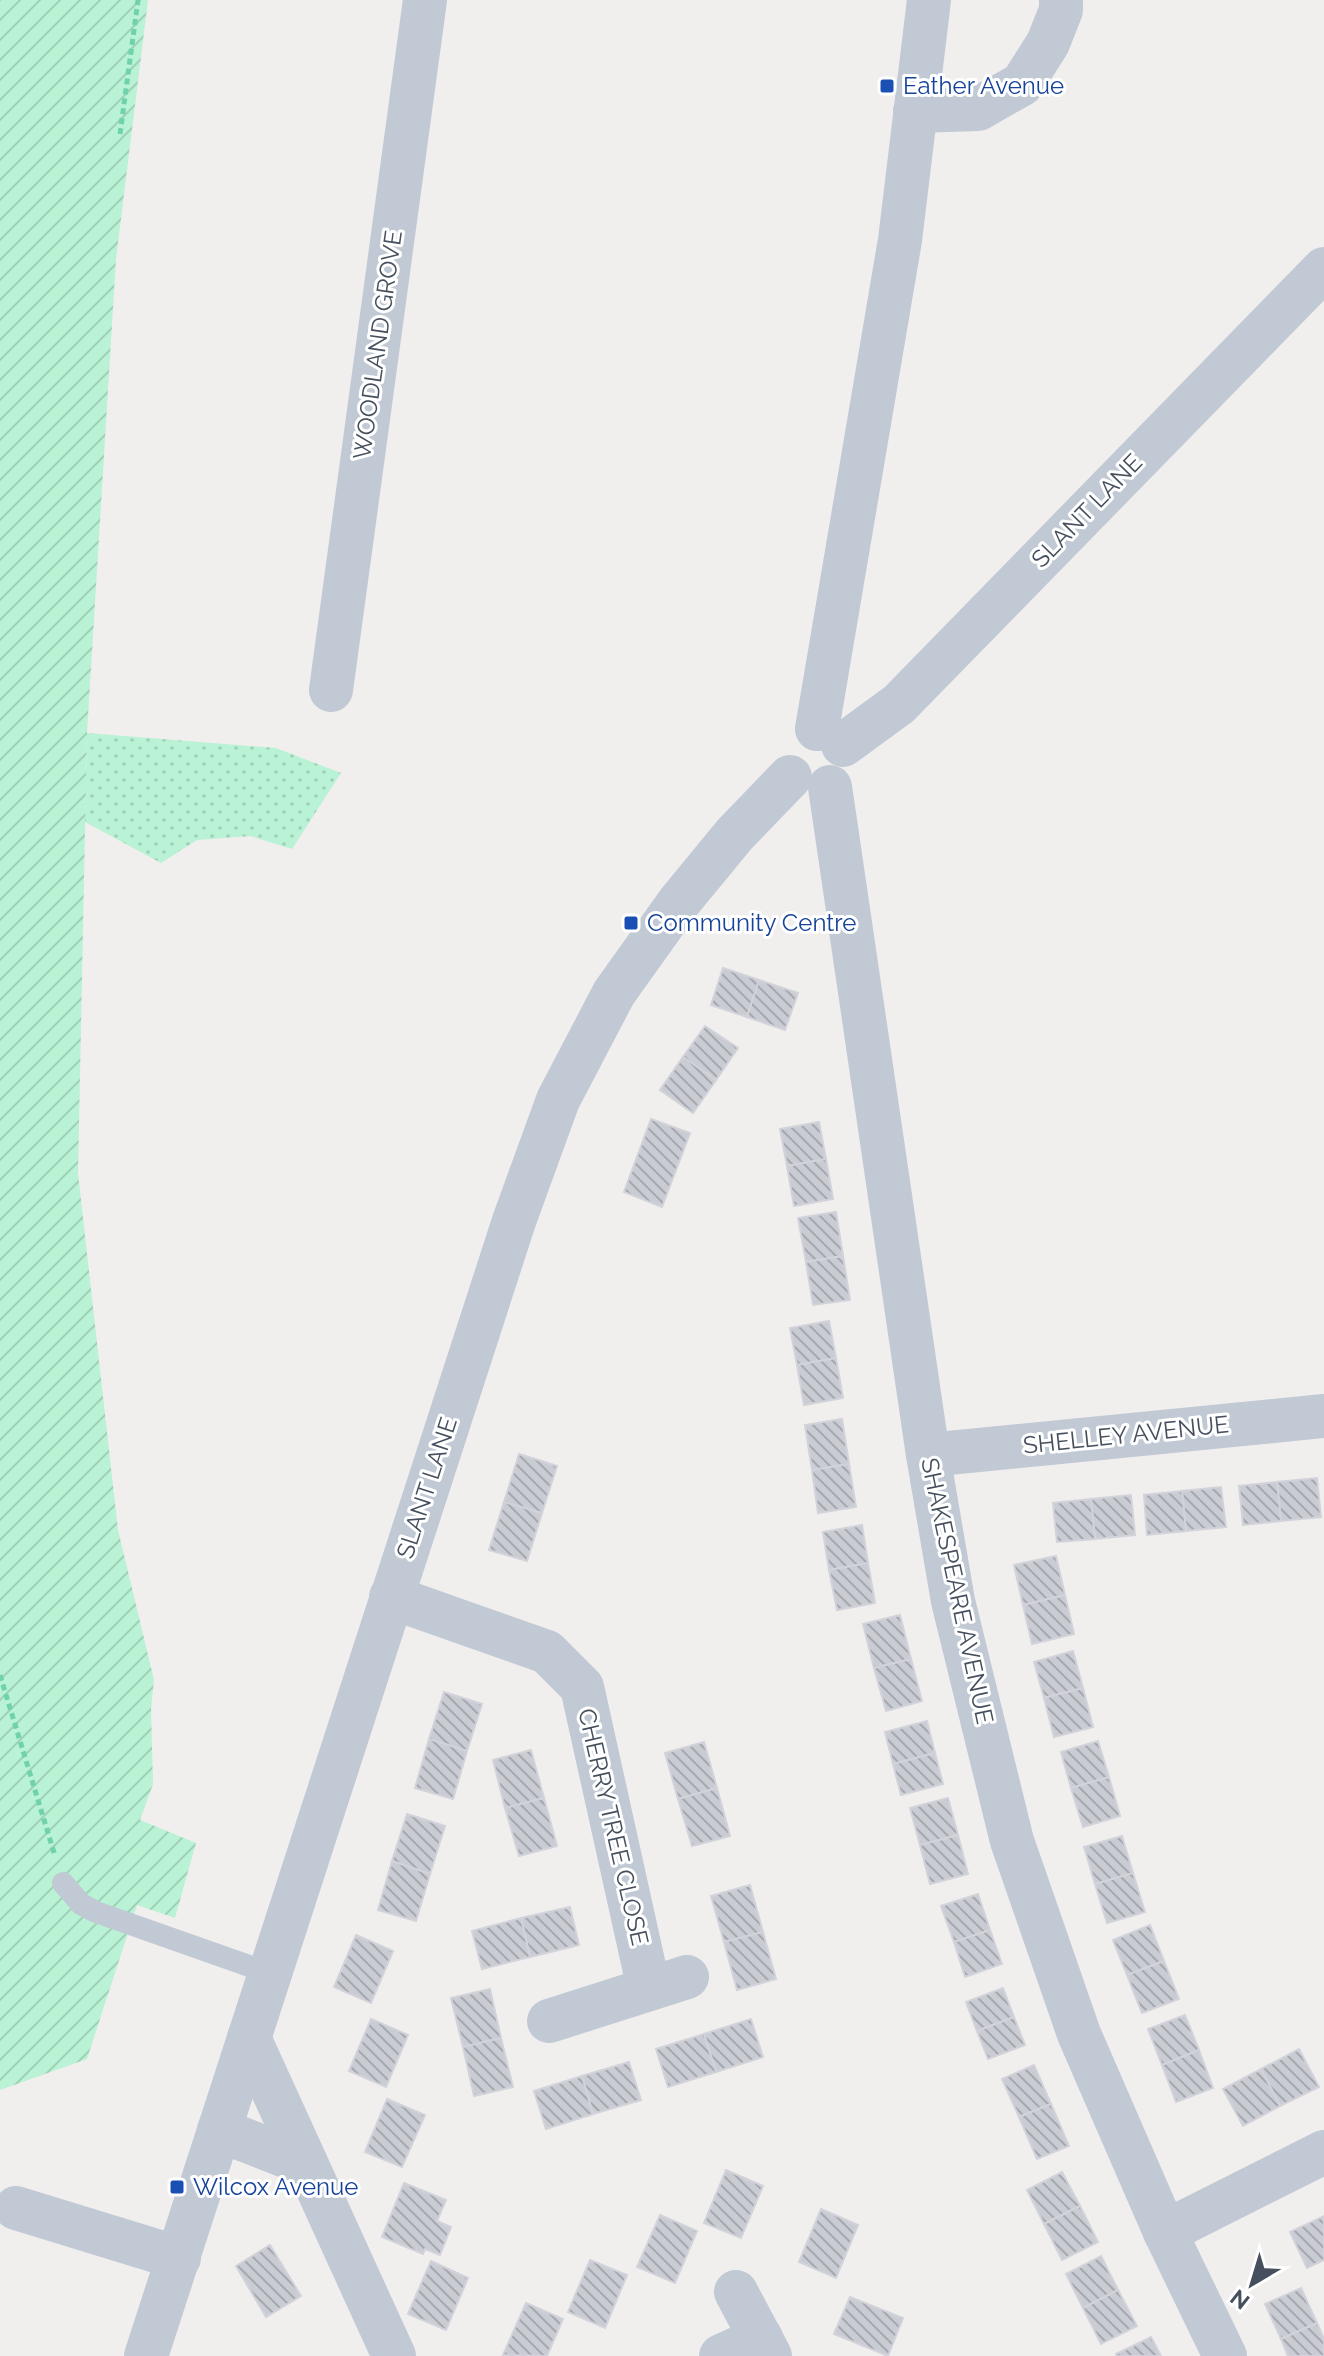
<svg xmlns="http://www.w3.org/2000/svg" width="1324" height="2356" font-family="Raleway,sans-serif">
  <defs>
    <pattern id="grass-dots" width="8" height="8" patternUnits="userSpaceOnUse" patternTransform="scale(2)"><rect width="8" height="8" fill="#b9f2d4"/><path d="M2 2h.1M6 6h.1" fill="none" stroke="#a0d1b8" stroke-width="1.8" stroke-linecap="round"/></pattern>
    <pattern id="garden-furrows" width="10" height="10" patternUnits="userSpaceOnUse" patternTransform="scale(2)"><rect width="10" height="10" fill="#b9f2d4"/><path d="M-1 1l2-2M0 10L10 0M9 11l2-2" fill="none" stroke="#a0d1b8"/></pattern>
    <pattern id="building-back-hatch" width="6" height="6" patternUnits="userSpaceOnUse" patternTransform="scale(2)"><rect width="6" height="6" fill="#caccd4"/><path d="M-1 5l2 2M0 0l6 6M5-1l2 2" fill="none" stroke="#a6a8af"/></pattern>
  </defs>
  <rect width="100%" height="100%" fill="#f1eeee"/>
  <polygon fill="url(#grass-dots)" points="87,733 276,748 341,773 292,849 250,836 197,840 161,863 85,822"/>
  <polygon fill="url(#garden-furrows)" points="0,0 148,0 116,259 87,733 78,1173 118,1530 154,1680 151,1709 153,1784 140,1820 196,1843 175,1918 137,1905 87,2059 0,2090"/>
  <g fill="url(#building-back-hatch)" stroke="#d2d3da" stroke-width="2">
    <polygon points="723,968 759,980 747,1017 711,1005"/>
    <polygon points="759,980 798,993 785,1030 747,1017"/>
    <polygon points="705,1026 738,1048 716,1080 683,1057"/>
    <polygon points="683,1057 716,1080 693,1113 660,1090"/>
    <polygon points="651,1119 690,1133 662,1207 624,1192"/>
    <polygon points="819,1122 826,1159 787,1166 780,1129"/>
    <polygon points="826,1159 833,1199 794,1206 787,1166"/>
    <polygon points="836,1212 843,1256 806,1262 798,1218"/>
    <polygon points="843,1256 850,1300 813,1305 806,1262"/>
    <polygon points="829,1321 836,1358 797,1365 790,1328"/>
    <polygon points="836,1358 843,1398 804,1405 797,1365"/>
    <polygon points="842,1419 849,1464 812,1470 805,1425"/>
    <polygon points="519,1454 557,1466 542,1513 504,1502"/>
    <polygon points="849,1464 856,1507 818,1513 812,1470"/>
    <polygon points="1317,1478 1321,1517 1281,1521 1277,1482"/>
    <polygon points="1277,1482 1281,1521 1243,1525 1239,1486"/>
    <polygon points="1221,1487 1226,1527 1186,1531 1182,1491"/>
    <polygon points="1182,1491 1186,1531 1147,1535 1144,1495"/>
    <polygon points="1131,1495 1135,1535 1095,1539 1091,1499"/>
    <polygon points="1091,1499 1095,1539 1057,1542 1053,1503"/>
    <polygon points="504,1502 542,1513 527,1561 489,1550"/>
    <polygon points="862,1525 868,1563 829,1570 823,1532"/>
    <polygon points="1056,1556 1065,1595 1023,1605 1014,1565"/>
    <polygon points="868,1563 875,1603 837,1610 829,1570"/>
    <polygon points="1065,1595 1074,1634 1032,1644 1023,1605"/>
    <polygon points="900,1615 911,1659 874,1668 863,1624"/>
    <polygon points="1073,1651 1083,1688 1044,1698 1034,1662"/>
    <polygon points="911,1659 922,1701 886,1711 874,1668"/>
    <polygon points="1083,1688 1093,1727 1054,1737 1044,1698"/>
    <polygon points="444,1692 482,1704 467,1751 429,1739"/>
    <polygon points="927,1721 935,1753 893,1764 885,1732"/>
    <polygon points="429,1739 467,1751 453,1799 415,1788"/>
    <polygon points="1098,1741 1109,1777 1071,1788 1061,1752"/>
    <polygon points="704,1742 717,1788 678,1799 665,1753"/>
    <polygon points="531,1750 544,1798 505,1808 493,1760"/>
    <polygon points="935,1753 943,1784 901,1795 893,1764"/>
    <polygon points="1109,1777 1120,1816 1083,1827 1071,1788"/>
    <polygon points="717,1788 730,1836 692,1846 678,1799"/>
    <polygon points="544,1798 557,1846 519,1856 505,1808"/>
    <polygon points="948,1798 958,1835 920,1845 910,1808"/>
    <polygon points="407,1814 445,1826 430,1874 392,1861"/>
    <polygon points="958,1835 968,1874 930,1884 920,1845"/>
    <polygon points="1122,1836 1133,1873 1095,1884 1084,1847"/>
    <polygon points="392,1861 430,1874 416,1921 378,1910"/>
    <polygon points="1133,1873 1145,1912 1107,1923 1095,1884"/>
    <polygon points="750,1885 763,1932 724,1942 711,1896"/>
    <polygon points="978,1894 990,1930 954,1942 941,1906"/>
    <polygon points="570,1907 579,1945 530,1957 521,1918"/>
    <polygon points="521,1918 530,1957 482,1969 472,1931"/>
    <polygon points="1150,1925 1164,1961 1127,1975 1113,1940"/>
    <polygon points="990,1930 1002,1964 965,1977 954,1942"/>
    <polygon points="763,1932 776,1979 737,1990 724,1942"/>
    <polygon points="356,1935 393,1951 371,2003 334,1987"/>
    <polygon points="1164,1961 1179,1999 1142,2013 1127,1975"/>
    <polygon points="1003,1988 1014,2017 977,2031 966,2002"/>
    <polygon points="490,1989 501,2038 463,2047 451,1998"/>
    <polygon points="1185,2015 1199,2050 1162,2065 1148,2029"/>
    <polygon points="1014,2017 1025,2045 988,2059 977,2031"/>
    <polygon points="371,2019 408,2035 386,2087 349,2071"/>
    <polygon points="751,2019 763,2057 716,2072 704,2034"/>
    <polygon points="704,2034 716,2072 668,2087 656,2049"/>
    <polygon points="501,2038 513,2087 474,2096 463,2047"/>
    <polygon points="1299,2049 1319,2087 1280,2106 1261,2069"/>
    <polygon points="1199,2050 1213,2088 1176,2102 1162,2065"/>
    <polygon points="629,2062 641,2100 593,2114 582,2076"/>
    <polygon points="1034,2065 1051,2104 1019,2117 1002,2079"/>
    <polygon points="1261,2069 1280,2106 1243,2126 1223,2089"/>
    <polygon points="582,2076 593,2114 546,2129 534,2091"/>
    <polygon points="387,2099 425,2115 402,2167 365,2152"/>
    <polygon points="1051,2104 1069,2146 1037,2159 1019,2117"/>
    <polygon points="726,2170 763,2186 741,2238 704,2223"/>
    <polygon points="1062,2172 1080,2206 1044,2224 1027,2190"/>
    <polygon points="404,2183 446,2200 437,2221 451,2227 440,2255 425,2249 423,2254 382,2237"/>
    <polygon points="1080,2206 1098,2242 1062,2260 1044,2224"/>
    <polygon points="821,2209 858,2225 836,2278 799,2262"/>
    <polygon points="660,2215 697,2231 675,2283 637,2267"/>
    <polygon points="1324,2216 1324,2260 1307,2268 1290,2232"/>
    <polygon points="270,2245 301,2296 266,2317 236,2266"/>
    <polygon points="1101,2256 1118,2290 1083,2308 1066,2274"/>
    <polygon points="590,2260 627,2275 605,2328 568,2312"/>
    <polygon points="431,2261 468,2278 446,2330 408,2314"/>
    <polygon points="1301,2288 1317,2323 1281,2339 1265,2304"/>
    <polygon points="1118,2290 1137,2326 1101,2344 1083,2308"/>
    <polygon points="850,2297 903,2318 888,2356 834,2334"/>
    <polygon points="526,2303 563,2319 547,2356 503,2355"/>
    <polygon points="1317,2323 1324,2339 1324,2356 1288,2356 1281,2339"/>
    <polygon points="1151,2337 1161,2356 1117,2356 1116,2354"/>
  </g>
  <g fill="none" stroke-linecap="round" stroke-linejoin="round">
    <g stroke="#6fd2aa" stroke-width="5" stroke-dasharray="6 4" stroke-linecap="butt">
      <polyline points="120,134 138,0"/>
      <polyline points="0,1675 55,1856"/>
    </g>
    <polyline stroke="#c1c9d4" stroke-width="22" points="63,1883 81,1904 96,1912 269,1973"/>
    <g stroke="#c1c9d4" stroke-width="44">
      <polyline points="915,111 978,109 1022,84 1048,43 1061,10 1061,0"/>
      <polyline points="331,690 425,0"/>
      <polyline points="817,729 900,240 929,0"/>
      <polyline points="843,745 899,704 1324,269"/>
      <polyline points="830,787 928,1455 953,1601 1012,1841 1079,2034 1165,2232 1225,2356"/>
      <polyline points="928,1455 1324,1416"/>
      <polyline points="391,1597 547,1652 582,1687 649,1989"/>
      <polyline points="549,2021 687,1977"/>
      <polyline points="249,2038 394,2356"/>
      <polyline points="219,2130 306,2164"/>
      <polyline points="16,2208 179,2258"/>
      <polyline points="1165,2232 1324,2152"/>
      <polyline points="736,2292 770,2356"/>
      <polyline points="146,2356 514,1221 558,1100 614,993 679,902 735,834 790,777"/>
      <polyline points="721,2356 761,2338"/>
    </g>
  </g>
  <g fill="#1a4fb4" stroke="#fff" stroke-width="3">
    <rect x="879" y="78" width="16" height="16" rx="4"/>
    <rect x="623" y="915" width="16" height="16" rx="4"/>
    <rect x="169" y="2179" width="16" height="16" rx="4"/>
  </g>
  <g text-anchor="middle" stroke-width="6" stroke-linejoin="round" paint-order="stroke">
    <g font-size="24" fill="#164399" stroke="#fff" text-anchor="start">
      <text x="903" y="94">Eather Avenue</text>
      <text x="647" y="931">Community Centre</text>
      <text x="193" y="2195">Wilcox Avenue</text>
    </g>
    <g font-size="24" fill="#454f5d" stroke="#fff">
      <text transform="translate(378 345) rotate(-82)" y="8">WOODLAND GROVE</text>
      <text transform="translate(1087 511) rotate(-46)" y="8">SLANT LANE</text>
      <text transform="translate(1126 1435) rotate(-6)" y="8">SHELLEY AVENUE</text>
      <text transform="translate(427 1488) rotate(-72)" y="8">SLANT LANE</text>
      <text transform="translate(957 1591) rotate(78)" y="8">SHAKESPEARE AVENUE</text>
      <text transform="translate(613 1827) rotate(77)" y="8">CHERRY TREE CLOSE</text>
    </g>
  </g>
  <g transform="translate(1252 2284) rotate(218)" stroke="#ffffff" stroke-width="6" paint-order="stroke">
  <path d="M0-6L14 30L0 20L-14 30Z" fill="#454f5d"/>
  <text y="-12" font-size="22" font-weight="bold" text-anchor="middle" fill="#454f5d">N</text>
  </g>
</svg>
